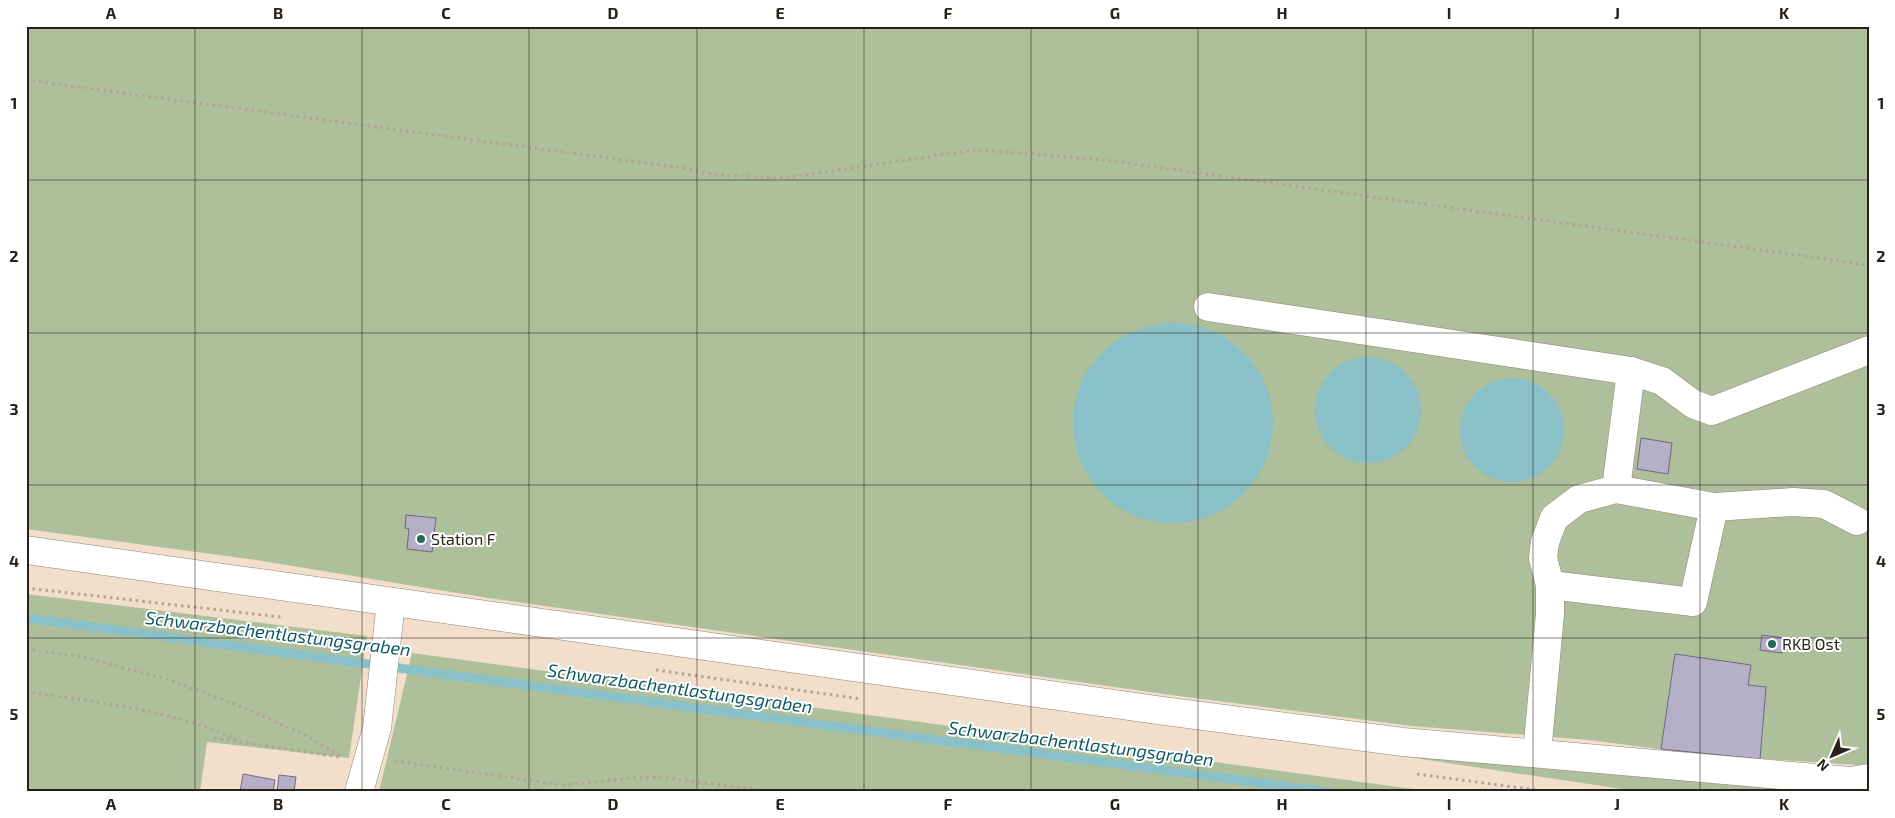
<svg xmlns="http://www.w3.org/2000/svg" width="1895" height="818" font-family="'Exo 2',sans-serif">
  <rect width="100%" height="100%" fill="#f1dfcc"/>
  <g fill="#aebf9b">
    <polygon points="26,26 1869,26 1869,764 1858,765 1705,755 1589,740 1412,726 1171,695 488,598 256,560 26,529"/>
    <polygon points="26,594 367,636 349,758 207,742 200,792 26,792"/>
    <polygon points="412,653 1435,792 379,792"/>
    <polygon points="1401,756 1869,792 1642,792"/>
  </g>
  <g fill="#8ac0c8">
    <circle cx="1173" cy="423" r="100"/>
    <circle cx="1368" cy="410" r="53"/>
    <circle cx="1512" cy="430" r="52"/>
  </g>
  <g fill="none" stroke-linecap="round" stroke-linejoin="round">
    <path stroke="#8ac0c8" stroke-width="9" d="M26 618C461 674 894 737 1329 792"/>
  </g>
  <g fill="#b5b0c7" stroke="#6d697e">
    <polygon points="1641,438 1672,443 1668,474 1637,469"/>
    <polygon points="406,515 436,518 432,552 407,549 409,529 405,528"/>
    <polygon points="1762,635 1784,638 1782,653 1760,650"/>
    <polygon points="1675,654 1751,665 1748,685 1766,687 1760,759 1661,749"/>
    <polygon points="243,774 275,780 273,792 240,792"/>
    <polygon points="279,775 296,777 294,792 277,792"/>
  </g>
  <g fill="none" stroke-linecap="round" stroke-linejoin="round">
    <defs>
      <g id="minor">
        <polyline points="1208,307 1631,371 1616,489"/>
        <polyline points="1631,371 1662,381 1693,404 1712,411 1869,350"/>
        <polyline points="1714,507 1793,502 1824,504 1857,521"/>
        <polyline points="26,550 1164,711 1403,742 1850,781 1869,778"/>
        <polyline points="1537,753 1550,614 1550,585 1693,602 1714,507 1616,489 1579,499 1554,518 1545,542 1543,558 1550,585"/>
        <polyline points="359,792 377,728 391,602"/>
      </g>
    </defs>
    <use href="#minor" stroke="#948472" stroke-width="29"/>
    <g stroke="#b2a394" stroke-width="3" stroke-dasharray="2.5 4" stroke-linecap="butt">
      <polyline points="26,80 683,168 719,175 784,178 974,150 1024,153 1104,160 1869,265"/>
      <polyline points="26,588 281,617"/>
      <polyline points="26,649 88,658 170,680 235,704 307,736 340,756"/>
      <polyline points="656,670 861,699"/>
      <path d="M26 692C92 701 178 711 237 740"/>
      <polyline points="214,738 339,757"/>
      <polyline points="395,761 563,785 633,778 659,777 779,792"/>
      <polyline points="1417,774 1551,792"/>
    </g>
    <use href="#minor" stroke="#fff" stroke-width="28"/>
  </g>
  <path fill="none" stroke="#28211a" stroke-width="1" stroke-opacity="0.55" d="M195 26V792M362 26V792M529 26V792M697 26V792M864 26V792M1031 26V792M1198 26V792M1366 26V792M1533 26V792M1700 26V792M26 180H1869M26 333H1869M26 485H1869M26 638H1869"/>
  <g fill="#25685a" stroke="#fff" stroke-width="2">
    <circle cx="421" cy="539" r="5"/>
    <circle cx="1772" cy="644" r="5"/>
  </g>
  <g text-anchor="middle" stroke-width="4" stroke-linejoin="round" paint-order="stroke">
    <g font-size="16" fill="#28211a" stroke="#fff" text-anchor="start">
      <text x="431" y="545">Station F</text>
      <text x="1782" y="650">RKB Ost</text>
    </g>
    <g font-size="18" font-style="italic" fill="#0c5963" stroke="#fff">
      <text transform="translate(278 634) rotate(7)" y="6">Schwarzbachentlastungsgraben</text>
      <text transform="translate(680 689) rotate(8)" y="6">Schwarzbachentlastungsgraben</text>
      <text transform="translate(1081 744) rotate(7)" y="6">Schwarzbachentlastungsgraben</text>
    </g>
  </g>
  <rect width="1895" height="818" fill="none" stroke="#ffffff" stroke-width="55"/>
  <g transform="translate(1832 756) rotate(225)" stroke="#ffffff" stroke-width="4" paint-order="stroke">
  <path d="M0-4L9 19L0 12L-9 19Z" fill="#28211a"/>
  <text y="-8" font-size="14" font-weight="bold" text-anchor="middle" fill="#28211a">N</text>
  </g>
  <rect x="28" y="28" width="1840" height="762" fill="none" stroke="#28211a" stroke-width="2"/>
  <g font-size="16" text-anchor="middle" font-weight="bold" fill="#28211a">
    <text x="111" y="19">A</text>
    <text x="278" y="19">B</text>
    <text x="446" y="19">C</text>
    <text x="613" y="19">D</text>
    <text x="780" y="19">E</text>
    <text x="948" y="19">F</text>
    <text x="1115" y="19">G</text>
    <text x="1282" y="19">H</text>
    <text x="1449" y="19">I</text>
    <text x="1617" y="19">J</text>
    <text x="1784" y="19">K</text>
    <text x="14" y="109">1</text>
    <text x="1881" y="109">1</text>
    <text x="14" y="262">2</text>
    <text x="1881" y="262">2</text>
    <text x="14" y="415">3</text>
    <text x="1881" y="415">3</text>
    <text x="14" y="567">4</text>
    <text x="1881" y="567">4</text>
    <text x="14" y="720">5</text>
    <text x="1881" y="720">5</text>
    <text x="111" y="810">A</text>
    <text x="278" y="810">B</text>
    <text x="446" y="810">C</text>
    <text x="613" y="810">D</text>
    <text x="780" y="810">E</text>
    <text x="948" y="810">F</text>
    <text x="1115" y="810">G</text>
    <text x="1282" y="810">H</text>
    <text x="1449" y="810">I</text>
    <text x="1617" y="810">J</text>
    <text x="1784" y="810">K</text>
  </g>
</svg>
